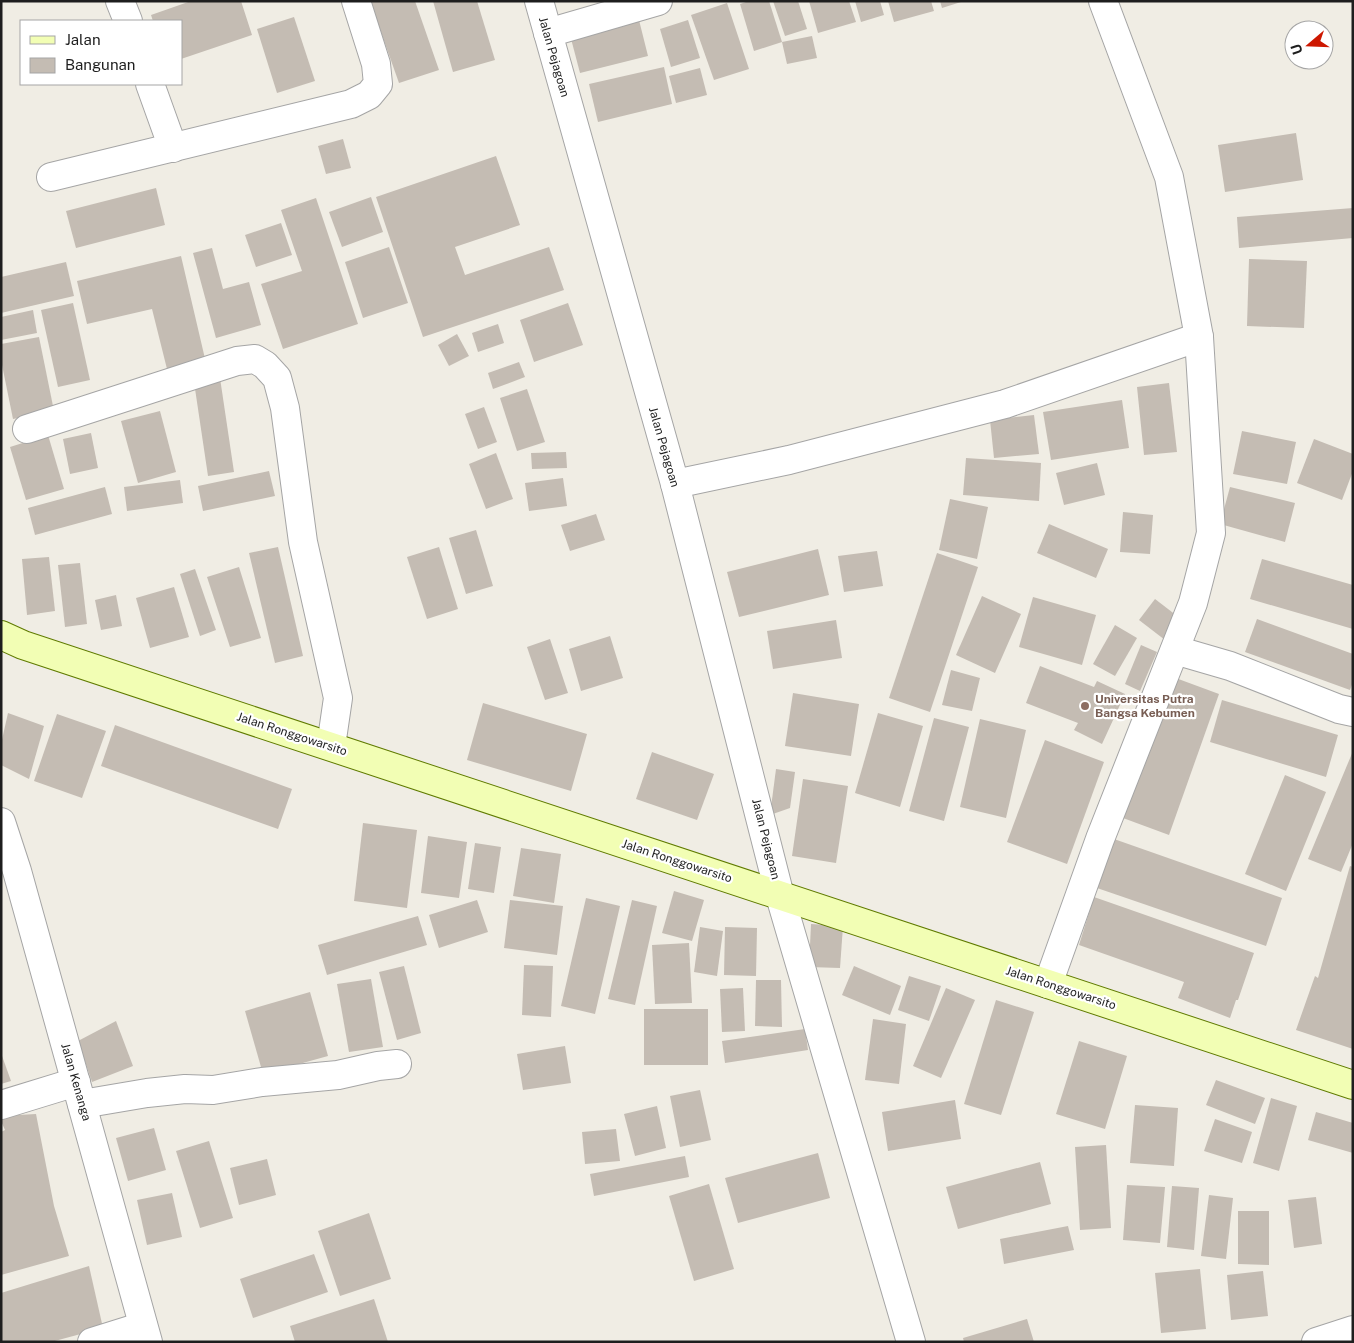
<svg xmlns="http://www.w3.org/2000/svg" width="1354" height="1343" font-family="'Public Sans',sans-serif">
  <rect width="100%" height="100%" fill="#f0ede4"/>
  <g fill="#c4bcb3">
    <polygon points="191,1 241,1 252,35 181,59 181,21 153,21 151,15"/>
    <polygon points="370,1 415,1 439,70 399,83"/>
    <polygon points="433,1 477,1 495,60 453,72"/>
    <polygon points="749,1 769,1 782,42 754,51 740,4"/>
    <polygon points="773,1 798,1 807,29 785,36"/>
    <polygon points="809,1 849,1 856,22 818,33"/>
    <polygon points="855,1 880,1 884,15 861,22"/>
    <polygon points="888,1 931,1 934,11 894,22"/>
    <polygon points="940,1 961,1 961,2 942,8"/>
    <polygon points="727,3 749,69 714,80 691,15"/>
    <polygon points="637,12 648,56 580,73 569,31"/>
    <polygon points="294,17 315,81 277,93 257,29"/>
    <polygon points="688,20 700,58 671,67 660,29"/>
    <polygon points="812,36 817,58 787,64 782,42"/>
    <polygon points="664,67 672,104 598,122 589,84"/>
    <polygon points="700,68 707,95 676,103 669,76"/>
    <polygon points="1296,133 1303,180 1225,192 1218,145"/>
    <polygon points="343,139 351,168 326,174 318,146"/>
    <polygon points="496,156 520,225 455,247 465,275 549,247 564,290 423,337 376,197"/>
    <polygon points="156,188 165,225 76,248 66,211"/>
    <polygon points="371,197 383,232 342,247 329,212"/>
    <polygon points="316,198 358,324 283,349 261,284 302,271 281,210"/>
    <polygon points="1353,208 1353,238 1239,248 1237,217"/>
    <polygon points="281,223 292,255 256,267 245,235"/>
    <polygon points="389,247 408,303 363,318 345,262"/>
    <polygon points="212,248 223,289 249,282 261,325 216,338 193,253"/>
    <polygon points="181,256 206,363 168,373 152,309 87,324 77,281"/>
    <polygon points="1249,259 1307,261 1304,328 1247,326"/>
    <polygon points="66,262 74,296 1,313 1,277"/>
    <polygon points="73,303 90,380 58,387 41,310"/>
    <polygon points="568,303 583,345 534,362 520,320"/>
    <polygon points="33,310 37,333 1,340 1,317"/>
    <polygon points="498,324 504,343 478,352 472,333"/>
    <polygon points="457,334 469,356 449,366 438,345"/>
    <polygon points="39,337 54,411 13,419 1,360 1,344"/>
    <polygon points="519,362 525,377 493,389 488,373"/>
    <polygon points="220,378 234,472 208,476 194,382"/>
    <polygon points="1169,383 1177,452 1144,455 1137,387"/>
    <polygon points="527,389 545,442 517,451 500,398"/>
    <polygon points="1122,400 1129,448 1051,460 1043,412"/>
    <polygon points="484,407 497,442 478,449 465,414"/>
    <polygon points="160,411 176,472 138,483 121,421"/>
    <polygon points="1034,415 1039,454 994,458 990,420"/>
    <polygon points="1242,431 1296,442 1287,484 1233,474"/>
    <polygon points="91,433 98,468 70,474 63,439"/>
    <polygon points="48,435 64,489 26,500 10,447"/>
    <polygon points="1314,439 1353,454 1353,471 1342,500 1297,483"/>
    <polygon points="566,452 567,468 532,469 531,453"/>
    <polygon points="496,453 513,499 486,509 469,464"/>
    <polygon points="966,458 1041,463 1039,501 963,495"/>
    <polygon points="1097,463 1105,495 1064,505 1056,473"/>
    <polygon points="269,471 275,496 203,511 198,486"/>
    <polygon points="563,478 567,506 529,511 525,483"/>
    <polygon points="180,480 183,503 127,511 124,487"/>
    <polygon points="105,487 112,514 35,535 28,508"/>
    <polygon points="1230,487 1295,503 1285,542 1220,524"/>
    <polygon points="950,499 988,507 977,559 939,550"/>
    <polygon points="1123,512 1153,515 1150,554 1120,552"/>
    <polygon points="596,514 605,540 570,551 561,525"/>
    <polygon points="1049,524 1108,549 1096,578 1037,553"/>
    <polygon points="476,530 493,586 466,594 449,538"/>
    <polygon points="278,547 303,656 275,663 249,553"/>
    <polygon points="439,547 458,609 427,619 407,557"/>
    <polygon points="818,549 829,595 739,617 727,572"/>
    <polygon points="877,551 883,586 844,592 838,556"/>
    <polygon points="937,553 978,567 930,712 889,698"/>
    <polygon points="49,557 55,611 27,615 22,559"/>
    <polygon points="1262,559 1353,585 1353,629 1250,599"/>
    <polygon points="80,563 87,624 65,627 58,565"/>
    <polygon points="239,567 261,638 230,647 207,577"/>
    <polygon points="195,569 216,630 200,636 180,574"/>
    <polygon points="174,587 189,637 150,648 136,598"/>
    <polygon points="116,595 122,626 101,630 95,600"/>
    <polygon points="982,596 1021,614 995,673 956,655"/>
    <polygon points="1033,597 1096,615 1082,665 1019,647"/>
    <polygon points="1155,599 1181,619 1165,640 1139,620"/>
    <polygon points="1257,619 1353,654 1353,682 1350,690 1245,652"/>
    <polygon points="836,620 842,658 773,669 767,631"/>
    <polygon points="1115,625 1137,638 1115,676 1093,664"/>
    <polygon points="610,636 623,678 581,691 569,649"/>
    <polygon points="550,639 568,693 545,700 527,647"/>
    <polygon points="1141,645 1157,652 1140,691 1125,684"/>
    <polygon points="1040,666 1094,687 1097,681 1125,694 1102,744 1074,730 1078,723 1026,703"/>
    <polygon points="951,670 980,678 972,711 942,705"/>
    <polygon points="1173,677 1219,694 1169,835 1123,818"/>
    <polygon points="793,693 859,704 851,756 785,746"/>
    <polygon points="1222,700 1338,735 1326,777 1210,742"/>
    <polygon points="483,703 587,734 571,791 467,760"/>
    <polygon points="8,713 44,726 29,779 1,765 1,744"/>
    <polygon points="878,713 923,726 900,807 855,793"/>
    <polygon points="57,714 106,731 82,798 34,781"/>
    <polygon points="934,718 969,727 944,821 909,811"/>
    <polygon points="980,719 1026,730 1006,818 960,807"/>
    <polygon points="115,725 292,789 278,829 101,766"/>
    <polygon points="1045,740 1104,762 1067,864 1007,842"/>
    <polygon points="1353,751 1353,843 1341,872 1308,859"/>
    <polygon points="652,752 714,774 697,820 636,799"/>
    <polygon points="776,769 795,772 790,808 770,815"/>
    <polygon points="1285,775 1326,792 1286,891 1245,874"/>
    <polygon points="803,779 848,786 836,863 792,856"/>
    <polygon points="363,823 417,830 407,908 354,901"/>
    <polygon points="428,836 467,842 459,898 421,893"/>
    <polygon points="1114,839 1282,898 1266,946 1097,888"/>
    <polygon points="475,843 501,847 494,893 468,889"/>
    <polygon points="521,848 561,854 554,903 513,896"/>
    <polygon points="1350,866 1353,867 1353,1049 1296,1030 1315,976 1318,978"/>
    <polygon points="674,891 704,900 692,941 662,933"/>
    <polygon points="1094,897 1254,953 1238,1000 1236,1000 1230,1018 1178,998 1184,982 1079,945"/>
    <polygon points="586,898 620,906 595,1014 561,1006"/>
    <polygon points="477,900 488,932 439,948 429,915"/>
    <polygon points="510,900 563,906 557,955 504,948"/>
    <polygon points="632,900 657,906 635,1005 608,999"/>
    <polygon points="418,916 427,945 327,975 318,945"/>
    <polygon points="811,924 843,926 840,968 809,967"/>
    <polygon points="700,927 723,931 717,976 694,972"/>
    <polygon points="725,927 757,928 756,976 724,975"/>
    <polygon points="689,943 692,1003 655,1004 652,945"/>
    <polygon points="524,965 553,966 551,1017 522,1015"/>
    <polygon points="404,966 421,1033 397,1040 379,972"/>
    <polygon points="854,966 901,986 890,1015 842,995"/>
    <polygon points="909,976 941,986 929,1021 898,1010"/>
    <polygon points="371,979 383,1047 349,1052 337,984"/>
    <polygon points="756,980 781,980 782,1027 755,1026"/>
    <polygon points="743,988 745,1031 722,1032 720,989"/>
    <polygon points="946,988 975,1000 941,1078 913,1066"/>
    <polygon points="310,992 328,1056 263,1074 245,1011"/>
    <polygon points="996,1000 1034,1012 1001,1115 964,1104"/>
    <rect x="644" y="1009" width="64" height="56"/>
    <polygon points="873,1019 906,1024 899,1084 865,1080"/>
    <polygon points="116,1021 133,1066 92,1082 78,1041"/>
    <polygon points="805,1029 808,1050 725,1063 722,1041"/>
    <polygon points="1079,1041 1127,1056 1105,1129 1056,1114"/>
    <polygon points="565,1046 571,1083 523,1090 517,1054"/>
    <polygon points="1,1053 11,1081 1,1084"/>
    <polygon points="1216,1080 1265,1098 1255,1124 1206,1105"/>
    <polygon points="700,1090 711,1140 680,1147 670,1096"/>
    <polygon points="1271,1098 1297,1106 1279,1171 1253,1163"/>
    <polygon points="955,1100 961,1139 888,1151 882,1112"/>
    <polygon points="1135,1105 1178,1108 1174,1166 1130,1163"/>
    <polygon points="657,1106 666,1148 635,1156 624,1114"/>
    <polygon points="1316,1112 1353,1123 1353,1153 1308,1140"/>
    <polygon points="36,1114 54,1206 69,1256 1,1275 1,1132 5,1130 1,1121 1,1116"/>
    <polygon points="1215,1119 1252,1132 1242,1163 1204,1151"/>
    <polygon points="154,1128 166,1170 128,1181 116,1138"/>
    <polygon points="616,1129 620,1161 585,1164 582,1132"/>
    <polygon points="209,1141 233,1218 200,1228 176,1151"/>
    <polygon points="1106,1145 1111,1228 1080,1230 1075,1147"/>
    <polygon points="818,1153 830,1198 738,1223 725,1178"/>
    <polygon points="685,1156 689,1177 594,1196 590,1174"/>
    <polygon points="267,1159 276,1195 239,1205 230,1168"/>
    <polygon points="1040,1162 1051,1204 958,1229 946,1187"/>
    <polygon points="709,1184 734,1269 694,1281 669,1196"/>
    <polygon points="1127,1185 1165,1187 1160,1243 1123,1240"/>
    <polygon points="1172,1186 1199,1188 1194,1250 1167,1247"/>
    <polygon points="172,1193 182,1237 147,1245 137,1200"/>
    <polygon points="1209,1195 1233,1198 1226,1259 1201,1256"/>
    <polygon points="1316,1197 1322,1244 1294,1248 1288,1200"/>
    <polygon points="1238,1211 1269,1211 1269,1265 1238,1264"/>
    <polygon points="369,1213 391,1279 340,1296 318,1231"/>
    <polygon points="1068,1226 1074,1250 1004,1264 1000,1239"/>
    <polygon points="314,1254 328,1292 253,1318 240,1279"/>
    <polygon points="89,1266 103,1328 51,1342 1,1342 1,1293"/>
    <polygon points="1200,1269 1206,1329 1161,1333 1155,1273"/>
    <polygon points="1263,1271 1268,1316 1231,1320 1227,1275"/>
    <polygon points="374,1299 388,1342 295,1342 290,1326"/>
    <polygon points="1027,1319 1034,1342 964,1342 963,1338"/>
  </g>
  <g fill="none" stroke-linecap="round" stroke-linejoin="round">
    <defs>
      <g id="street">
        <polyline points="120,1 128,21"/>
        <polyline points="539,1 675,484 780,896 911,1342"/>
        <polyline points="548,33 658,1"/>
        <polyline points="150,84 173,148"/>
        <polyline points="51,177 351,104 369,95 378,84 376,64 356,1"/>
        <polyline points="27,429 237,361 255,359 265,365 277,378 285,408 303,542 338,698 331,746"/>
        <polyline points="675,484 789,460 1005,404 1199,337"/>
        <polyline points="1175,650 1230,666 1339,709 1353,712"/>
        <polyline points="1,822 17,871 148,1342"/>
        <polyline points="1048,984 1100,839 1193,603 1211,533 1199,337 1169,177 1103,1"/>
        <polyline points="82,1104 147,1093 185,1089 213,1090 262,1082 338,1075 378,1066 397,1064"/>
        <polyline points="1,1105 76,1082"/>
        <polyline points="92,1342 143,1326"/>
        <polyline points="1316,1342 1353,1330"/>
      </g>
      <polyline id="secondary" points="1,635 23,645 1353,1085"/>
    </defs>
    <use href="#street" stroke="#a5a5a5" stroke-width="30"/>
    <use href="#secondary" stroke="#607b00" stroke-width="30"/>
    <use href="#street" stroke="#fff" stroke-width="28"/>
    <use href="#secondary" stroke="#f2feb4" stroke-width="28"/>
  </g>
  <circle fill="#8d6e63" stroke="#fff" stroke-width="2" cx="1085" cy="706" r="5"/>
  <g text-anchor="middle" stroke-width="4.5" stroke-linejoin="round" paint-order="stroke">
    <g font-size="12" fill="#1e1e1e" stroke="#fff">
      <text transform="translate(554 57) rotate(74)" y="4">Jalan Pejagoan</text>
      <text transform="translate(664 447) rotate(74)" y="4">Jalan Pejagoan</text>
      <text transform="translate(292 734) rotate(18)" y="4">Jalan Ronggowarsito</text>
      <text transform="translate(766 839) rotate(76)" y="4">Jalan Pejagoan</text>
      <text transform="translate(677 861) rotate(18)" y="4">Jalan Ronggowarsito</text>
      <text transform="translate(1061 988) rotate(18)" y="4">Jalan Ronggowarsito</text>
      <text transform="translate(76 1082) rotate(74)" y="4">Jalan Kenanga</text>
    </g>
    <g font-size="12" font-weight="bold" fill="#785e54" stroke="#fff" text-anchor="start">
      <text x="1095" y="703">Universitas Putra<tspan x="1095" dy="14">Bangsa Kebumen</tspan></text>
    </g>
  </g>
  <rect width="1354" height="1343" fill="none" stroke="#1e1e1e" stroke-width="5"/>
  <rect x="20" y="20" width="162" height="65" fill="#ffffff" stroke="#a5a5a5"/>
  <rect x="30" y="36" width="25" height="8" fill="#f2feb4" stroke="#a5a5a5"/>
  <text x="65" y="45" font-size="15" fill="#1e1e1e">Jalan</text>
  <rect x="30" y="58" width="25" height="15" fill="#c4bcb3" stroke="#a5a5a5"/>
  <text x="65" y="70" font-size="15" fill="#1e1e1e">Bangunan</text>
  <g transform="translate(1309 45) rotate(251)"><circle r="24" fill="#ffffff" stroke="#a5a5a5"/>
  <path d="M0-4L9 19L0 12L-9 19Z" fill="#cd1700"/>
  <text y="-8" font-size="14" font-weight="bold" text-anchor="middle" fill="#1e1e1e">U</text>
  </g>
</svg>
